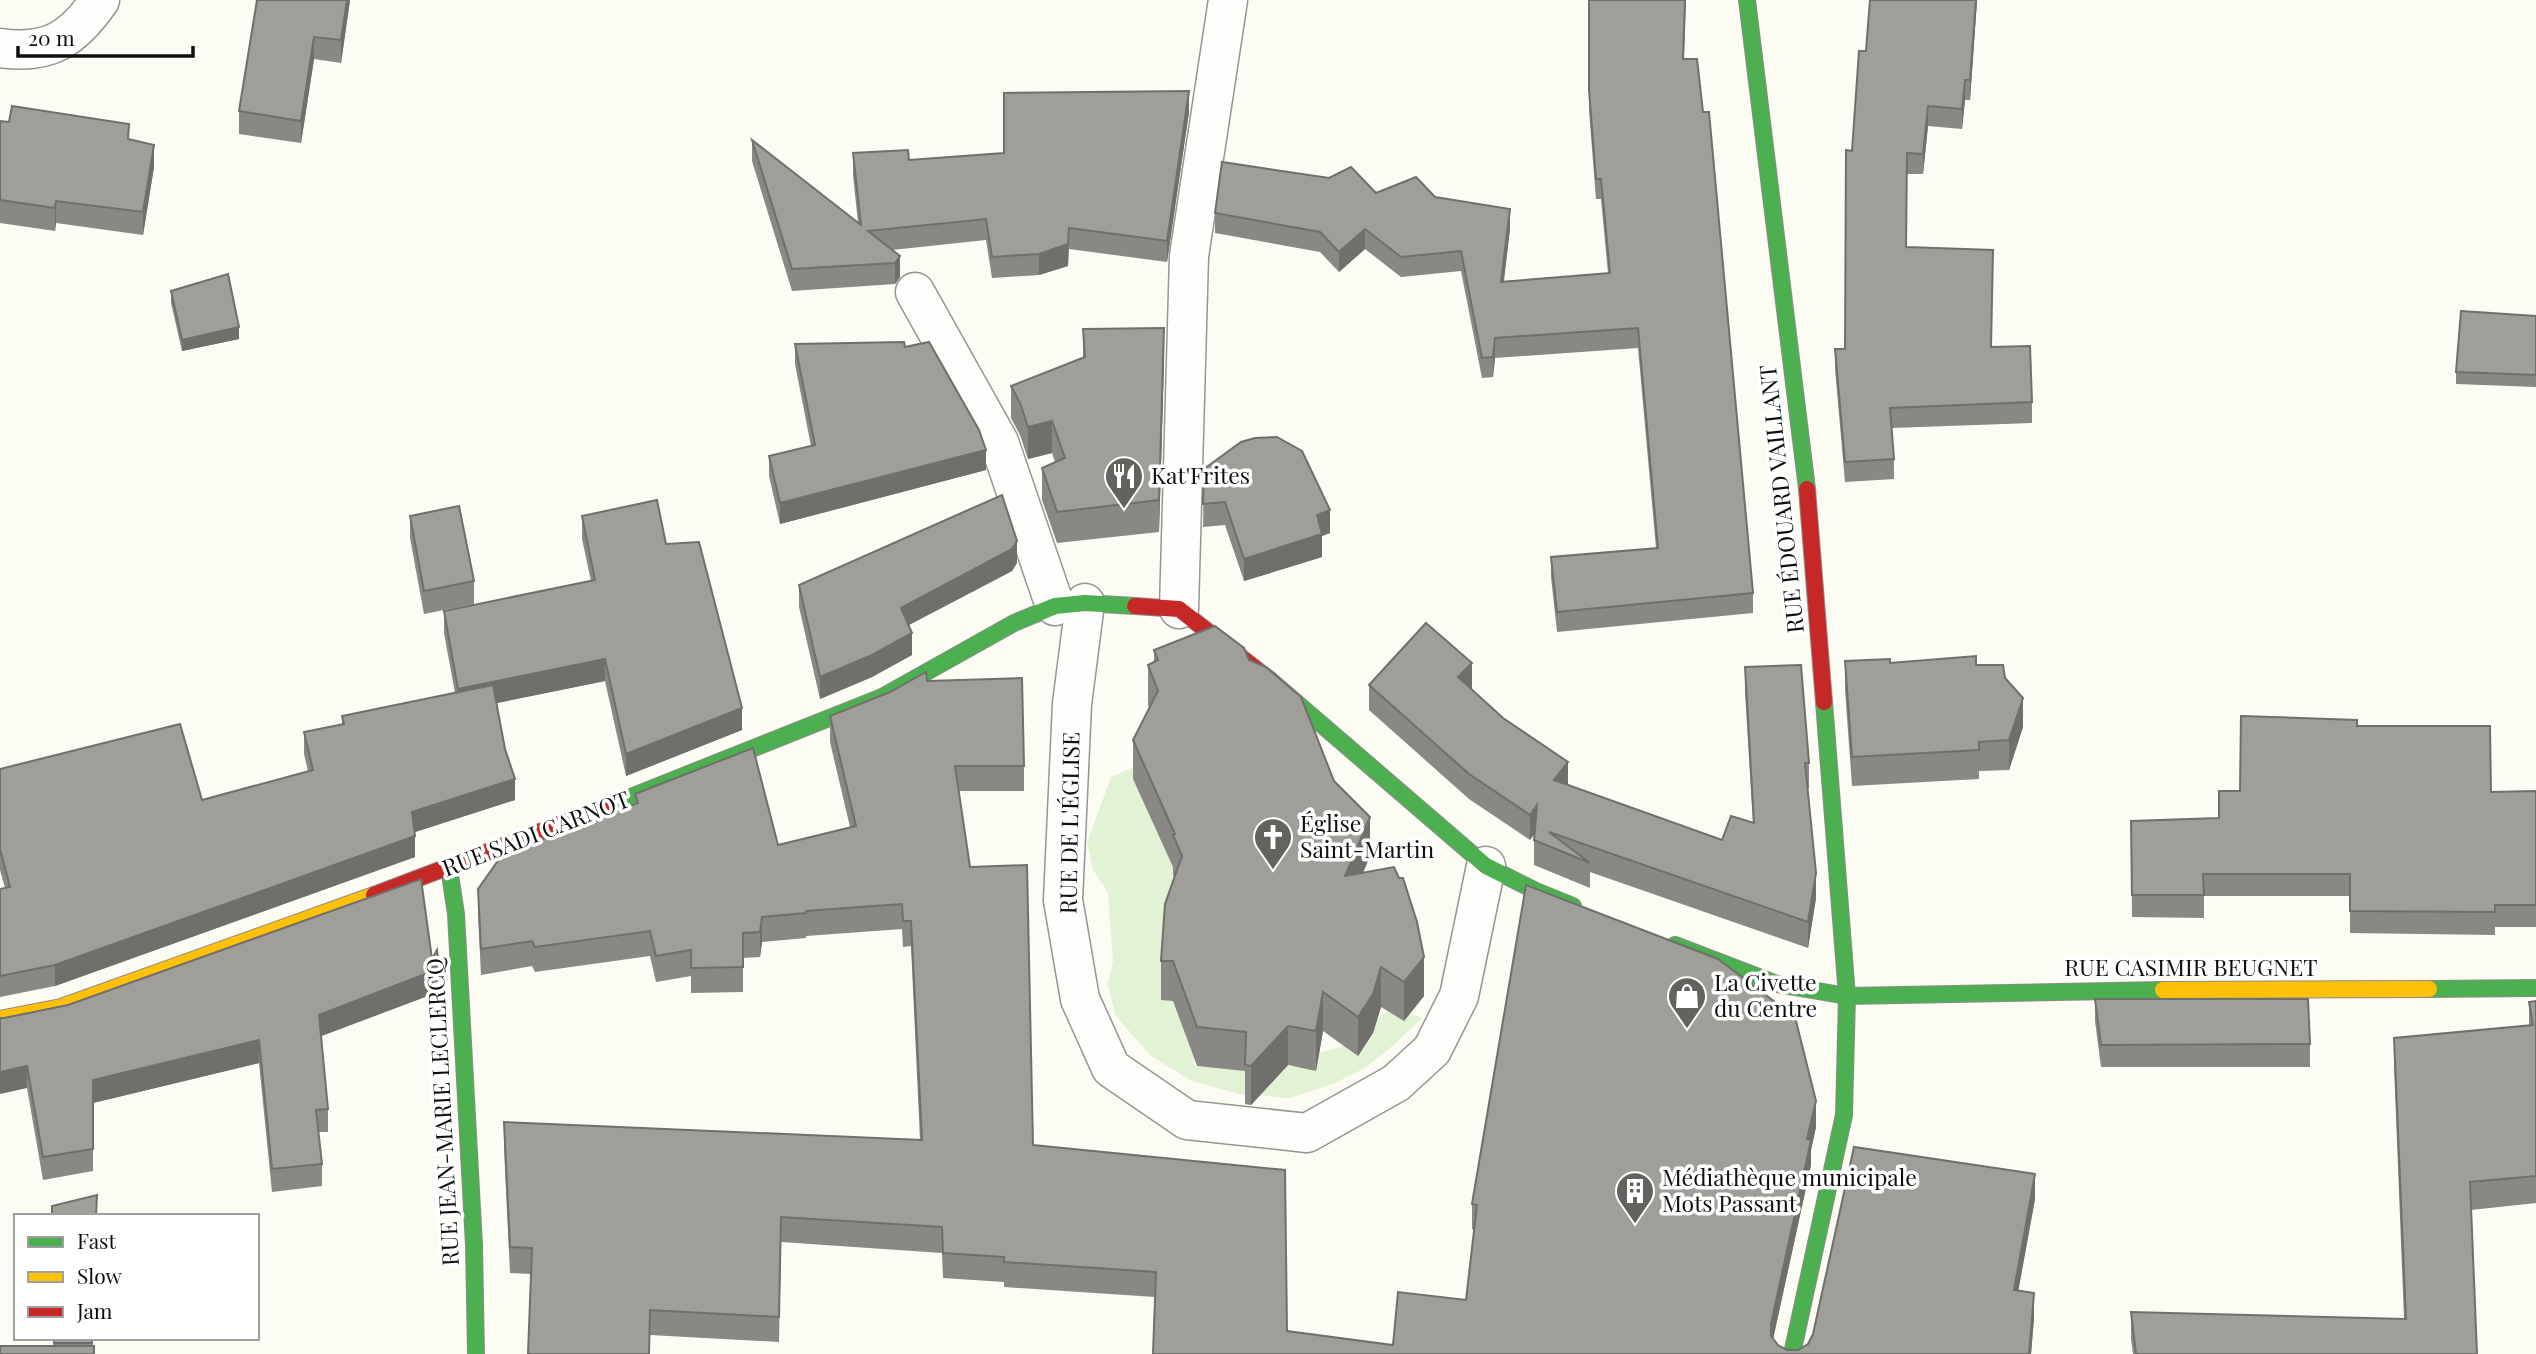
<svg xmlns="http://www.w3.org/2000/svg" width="2536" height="1354" font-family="'Playfair Display',serif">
  <rect width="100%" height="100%" fill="#fcfbf4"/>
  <polygon fill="#e2f2d4" points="1141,764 1153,825 1158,834 1168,831 1177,884 1173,1001 1194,1059 1194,1066 1202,1067 1276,1053 1288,1066 1316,1070 1319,1053 1344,1046 1358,1056 1372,1037 1377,1019 1388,1011 1404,1021 1410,1013 1422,1018 1396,1043 1365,1068 1333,1084 1290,1098 1239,1094 1192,1081 1151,1056 1115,1015 1108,984 1113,960 1108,892 1093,870 1087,843 1111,777"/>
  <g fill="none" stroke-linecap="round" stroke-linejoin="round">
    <defs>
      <g id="street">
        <path d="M0 48C49 55 73 39 100 0"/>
        <polyline points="915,292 999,442 1055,606"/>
        <polyline points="1085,603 1072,704 1063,900 1080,999 1111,1068 1187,1120 1307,1133 1396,1083 1432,1050 1459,996 1486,866"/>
        <polyline points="1179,609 1189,256 1228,0"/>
      </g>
      <g id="fast">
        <polyline points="1747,0 1807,489"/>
        <polyline points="1270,680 1486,866 1536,891 1573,906"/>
        <polyline points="603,808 882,697 1014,623 1055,606 1085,603 1135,606"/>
        <polyline points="449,868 456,914 474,1245 476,1354"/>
        <polyline points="1675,945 1777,984 1847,996 2163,990"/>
        <polyline points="2429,989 2536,988"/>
        <polyline points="1792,1354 1844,1115 1847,996 1824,702"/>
      </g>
      <g id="slow">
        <polyline points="2163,990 2429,989"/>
        <polyline points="0,1019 61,1007 374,895"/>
      </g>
      <g id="jam">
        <polyline points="1807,489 1824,702"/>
        <polyline points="1135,606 1179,609 1270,680"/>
        <polyline points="374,895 603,808"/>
      </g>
    </defs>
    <use href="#street" stroke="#969592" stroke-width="41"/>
    <use href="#fast" stroke="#8c8c89" stroke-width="18"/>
    <use href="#slow" stroke="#8c8c89" stroke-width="18"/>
    <use href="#jam" stroke="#8c8c89" stroke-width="18"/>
    <use href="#street" stroke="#fffefd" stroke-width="38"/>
    <use href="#fast" stroke="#4caf50" stroke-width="16"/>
    <use href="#slow" stroke="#ffc107" stroke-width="16"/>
    <use href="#jam" stroke="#c62828" stroke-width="16"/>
  </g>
  <g fill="#8a8884">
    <polygon points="350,0 341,63 314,59 301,143 239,134 239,111"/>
    <polygon points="1589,0 1686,0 1684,59 1753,593 1753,613 1557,632 1551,577 1551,557 1656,548 1638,348 1495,358 1493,377 1482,378 1461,271 1401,277 1365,249 1339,272 1320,252 1215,233 1215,213 1376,193 1435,197 1510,229 1504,281 1608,273 1601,199 1596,199 1589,110"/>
    <polygon points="1870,0 1977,0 1970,100 1965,100 1962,129 1928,126 1923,174 1907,174 1906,247 1993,270 1991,347 2032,402 2032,423 1892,428 1894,459 1894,479 1845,482 1835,369 1835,349 1845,349 1852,151 1866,51"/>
    <polygon points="1189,112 1167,262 1069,249 1068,266 1039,275 992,278 986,240 892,250 900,277 895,284 792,291 752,161 752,140 858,223 853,175 853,153 909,160 1004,153"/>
    <polygon points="0,121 129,139 154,167 143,235 56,223 55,231 0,223"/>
    <polygon points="171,291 239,339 182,351 171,303"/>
    <polygon points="2536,316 2536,387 2456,384 2456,372"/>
    <polygon points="1083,329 1164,359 1159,532 1057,543 1042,500 1042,468 1055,462 1052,453 1028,459 1020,435 1011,418 1011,386 1083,358"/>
    <polygon points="795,344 905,347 986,470 780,524 769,476 769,456 811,446 795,364"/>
    <polygon points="1204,469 1330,533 1322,536 1322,557 1244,581 1225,525 1203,527"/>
    <polygon points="410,516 474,581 474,604 424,614 410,538"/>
    <polygon points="582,516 666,544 742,730 626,776 605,681 496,703 515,800 415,832 415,857 55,986 0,997 0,889 5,888 0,870 0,769 202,800 308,771 304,754 304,732 342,725 342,716 455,693 444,633 444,611 591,581 582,539"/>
    <polygon points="1017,563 1012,571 909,625 912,655 872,677 820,699 799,607 799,585"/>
    <polygon points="1154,650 1249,660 1334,781 1370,856 1363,873 1424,996 1404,1021 1381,1007 1373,1033 1358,1056 1323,1031 1316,1071 1288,1065 1251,1105 1245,1104 1245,1071 1197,1066 1173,1001 1161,1000 1161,961 1174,878 1173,874 1173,867 1133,779 1133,740 1149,708 1148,705 1148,665 1154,662"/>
    <polygon points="1845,661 1976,665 2005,678 2023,727 2009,770 1979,771 1979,779 1852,786 1845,690"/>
    <polygon points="1745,667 1809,763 1809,788 1807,788 1816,898 1808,948 1590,872 1590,888 1534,865 1534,834 1530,840 1469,799 1369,710 1369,685 1472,688 1471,689 1568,785 1722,840 1753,823 1745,692"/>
    <polygon points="927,681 1024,766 1024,791 958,791 970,867 1033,1145 1287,1331 1393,1345 1466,1300 1474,1230 1472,1229 1472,1204 1816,1127 1811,1150 1811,1165 1773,1338 1778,1345 1787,1350 1798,1350 2035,1199 2018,1290 2034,1318 2031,1354 1153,1354 1155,1297 1004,1287 1004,1282 943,1278 942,1253 781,1242 779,1342 650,1335 531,1274 510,1273 504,1147 504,1122 920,1140 911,946 903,947 902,929 806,936 806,938 762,942 760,957 743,958 743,992 691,993 691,976 656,982 650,956 535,972 532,966 481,975 478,915 478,889 535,842 635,804 635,794 778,845 850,827 830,742 830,716"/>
    <polygon points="2357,726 2491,792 2536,791 2536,927 2495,927 2495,935 2350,933 2350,896 2204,896 2204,918 2132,917 2131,821 2219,818 2240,791"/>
    <polygon points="432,959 438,959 438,982 433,983 433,994 321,1036 328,1109 328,1132 318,1132 322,1164 322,1186 272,1192 259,1063 93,1103 93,1171 43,1180 27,1088 4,1018"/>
    <polygon points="2095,999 2310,1044 2310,1067 2101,1067 2095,1021"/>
    <polygon points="2536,1001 2536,1203 2471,1210 2477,1354 2133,1354 2131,1339 2131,1312 2404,1319 2394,1065 2394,1038 2529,1025 2529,1002"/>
    <rect x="53" y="1338" width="40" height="8"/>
  </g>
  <g fill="#706f6b">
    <polygon points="347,0 350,0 341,63 341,40"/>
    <polygon points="1976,0 1977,0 1970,100 1970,80"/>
    <polygon points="314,37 314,59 301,143 301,121"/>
    <polygon points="1965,80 1965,100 1962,129 1962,109"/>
    <polygon points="1189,91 1189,112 1167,262 1167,241"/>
    <polygon points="1928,106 1928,126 1923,174 1923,154"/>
    <polygon points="154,145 154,167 143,235 143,212"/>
    <polygon points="56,201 56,223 55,231 55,208"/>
    <polygon points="1510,209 1510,229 1501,302 1501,282"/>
    <polygon points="1069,228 1068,266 1039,275 1039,254"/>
    <polygon points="1365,229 1365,249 1339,272 1339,252"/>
    <polygon points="900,256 900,277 895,284 895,263"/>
    <polygon points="239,327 239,339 182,351 182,340"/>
    <polygon points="1164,328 1164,359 1159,532 1159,500"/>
    <polygon points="1495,338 1495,358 1493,377 1493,357"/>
    <polygon points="1052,421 1052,453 1028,459 1028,427"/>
    <polygon points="986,450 986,470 780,524 780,503"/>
    <polygon points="1330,510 1330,533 1322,536 1322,557 1244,581 1244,559 1317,515"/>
    <polygon points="1017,541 1017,563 1012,571 901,629 901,608"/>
    <polygon points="912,633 912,655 872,677 820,699 820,677"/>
    <polygon points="605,659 605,681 458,711 458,689"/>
    <polygon points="1472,663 1472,688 1458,703 1458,677"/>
    <polygon points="2023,698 2023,727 2009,770 2009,740"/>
    <polygon points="742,708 742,730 626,776 626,754"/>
    <polygon points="1568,762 1568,787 1554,780"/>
    <polygon points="515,779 515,800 412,833 412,812"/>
    <polygon points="1537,805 1537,830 1530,840 1530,815"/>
    <polygon points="1370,817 1370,856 1345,915 1345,876"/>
    <polygon points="415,836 415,857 55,986 55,965"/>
    <polygon points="1816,873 1816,898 1808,948 1808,922"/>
    <polygon points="762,917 762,942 760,957 760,932"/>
    <polygon points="1424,957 1424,996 1404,1021 1404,982"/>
    <polygon points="1381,967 1381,1007 1373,1033 1358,1056 1358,1017"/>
    <polygon points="433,971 433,994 319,1037 319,1015"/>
    <polygon points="1323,992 1323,1031 1316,1071 1316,1031"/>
    <polygon points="1288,1026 1288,1065 1251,1105 1251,1066"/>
    <polygon points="259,1040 259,1063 93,1103 93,1171 93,1080"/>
    <polygon points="27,1066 27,1088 0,1094 0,1072"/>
    <polygon points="1816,1101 1816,1127 1811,1150 1811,1165 1771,1349 1771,1324 1807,1139"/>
    <polygon points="2035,1174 2035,1199 2014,1315 2014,1290"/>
    <polygon points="2034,1293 2034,1318 2031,1354 2029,1354"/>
  </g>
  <g fill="#a09e99" stroke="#706f6b" stroke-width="2">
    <polygon points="257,0 347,0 341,40 314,37 301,121 239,111"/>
    <polygon points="1589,0 1685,0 1683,59 1697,59 1703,112 1709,112 1753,593 1557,612 1551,557 1658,548 1638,328 1495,338 1493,357 1482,358 1461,251 1401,257 1365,229 1339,252 1320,232 1215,213 1222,162 1329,178 1351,167 1376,193 1416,177 1435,197 1510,209 1501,282 1610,273 1601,179 1596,179 1589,90"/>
    <polygon points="1870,0 1976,0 1970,80 1965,80 1962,109 1928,106 1923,154 1907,153 1906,247 1993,250 1991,347 2030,346 2032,402 1890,408 1894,459 1845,462 1835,349 1845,349 1846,150 1852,151 1859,51 1866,51"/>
    <polygon points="1189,91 1167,241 1069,228 1068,244 1039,254 992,257 986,219 868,231 900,256 895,263 792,269 752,140 861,225 853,153 908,150 909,160 1004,153 1004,93"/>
    <polygon points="12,106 129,124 128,139 154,145 143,212 56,201 55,208 0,200 0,121 9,122"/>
    <polygon points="228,274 239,327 182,340 171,291"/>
    <polygon points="2461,311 2536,316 2536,375 2456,372"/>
    <polygon points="1164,328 1159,500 1057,512 1042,468 1065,458 1052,421 1028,427 1020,403 1011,386 1085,357 1083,329"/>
    <polygon points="904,342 905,347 929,342 979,430 986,450 780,503 769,456 815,445 795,344"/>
    <polygon points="1277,437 1302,451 1330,510 1317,515 1322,534 1244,559 1225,502 1203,504 1204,469 1241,442 1255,438"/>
    <polygon points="1002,495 1017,541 1012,549 901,608 912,633 872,655 820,677 799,585"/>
    <polygon points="657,500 666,544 699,542 742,708 626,754 605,659 458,689 444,611 595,580 582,516"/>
    <polygon points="459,506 474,581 424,591 410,516"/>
    <polygon points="1426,623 1472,663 1458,677 1503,718 1568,762 1554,780 1722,840 1731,816 1754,823 1745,667 1801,665 1809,763 1805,763 1816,873 1808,922 1549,832 1590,863 1534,840 1537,805 1530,815 1469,774 1369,685"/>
    <polygon points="1215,626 1244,648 1249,660 1266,667 1301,697 1334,781 1370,817 1345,876 1394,867 1399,878 1403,878 1417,922 1424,957 1404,982 1381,967 1373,994 1358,1017 1323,992 1316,1031 1288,1026 1251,1066 1245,1065 1246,1032 1197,1027 1173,961 1161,961 1165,904 1182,856 1173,835 1175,834 1133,740 1158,691 1148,665 1158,660 1154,650"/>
    <polygon points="1976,656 1976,665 2003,665 2005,678 2023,698 2009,740 1979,742 1979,750 1852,757 1845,661 1890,659 1890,663"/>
    <polygon points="926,672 927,681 1022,678 1024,766 955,766 970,867 1027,865 1033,1145 1285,1170 1287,1331 1393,1345 1398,1292 1466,1300 1477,1205 1472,1204 1526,885 1718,959 1795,1017 1816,1101 1807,1139 1811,1140 1771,1324 1771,1336 1778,1345 1787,1350 1798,1350 1808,1344 1813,1334 1854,1147 2035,1174 2014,1290 2034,1293 2029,1354 1153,1354 1156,1272 1004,1262 1004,1257 943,1253 942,1227 781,1217 779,1317 650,1310 649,1354 528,1354 532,1248 510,1247 504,1122 922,1140 911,921 903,921 902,904 806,911 806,913 762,917 760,932 743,933 743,967 691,968 691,950 656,956 650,931 535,947 532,941 481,949 478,889 511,842 532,834 535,842 638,803 635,794 753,748 778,845 856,826 830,716 890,692"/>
    <polygon points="493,685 505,749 515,779 412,812 415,836 55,965 0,976 0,889 10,887 0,849 0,769 180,724 202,800 313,770 304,732 344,724 342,716"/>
    <polygon points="2241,716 2357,720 2357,726 2490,726 2491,792 2536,791 2536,905 2495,905 2495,912 2350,911 2350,874 2203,874 2204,895 2132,895 2131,821 2219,818 2219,791 2240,791"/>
    <polygon points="421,879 432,959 437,950 438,959 432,960 433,971 319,1015 328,1109 316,1110 322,1164 272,1169 259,1040 93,1080 93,1149 43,1157 27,1066 0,1072 0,1018 4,1018 68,1005"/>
    <polygon points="2095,999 2308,999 2310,1044 2101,1045"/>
    <polygon points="2536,1001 2536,1176 2470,1182 2477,1354 2136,1354 2131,1312 2406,1319 2394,1038 2533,1025 2529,1002"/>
    <polygon points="97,1195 96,1216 52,1216 52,1206"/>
    <rect x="54" y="1338" width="38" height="5"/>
    <rect x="0" y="1346" width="94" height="8"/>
  </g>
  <defs>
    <symbol id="restaurant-pin" viewBox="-11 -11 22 30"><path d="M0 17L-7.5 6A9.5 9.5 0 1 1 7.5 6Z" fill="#62625f" stroke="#fff"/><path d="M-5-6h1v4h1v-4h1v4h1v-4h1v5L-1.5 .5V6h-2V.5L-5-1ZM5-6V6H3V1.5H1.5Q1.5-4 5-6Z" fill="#fff"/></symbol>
    <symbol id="church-pin" viewBox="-11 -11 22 30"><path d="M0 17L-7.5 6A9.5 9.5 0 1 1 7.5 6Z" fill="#62625f" stroke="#fff"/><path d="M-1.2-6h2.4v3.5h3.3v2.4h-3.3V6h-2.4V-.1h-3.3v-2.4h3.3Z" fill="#fff"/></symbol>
    <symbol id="shop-pin" viewBox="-11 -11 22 30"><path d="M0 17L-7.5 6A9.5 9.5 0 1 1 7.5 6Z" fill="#62625f" stroke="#fff"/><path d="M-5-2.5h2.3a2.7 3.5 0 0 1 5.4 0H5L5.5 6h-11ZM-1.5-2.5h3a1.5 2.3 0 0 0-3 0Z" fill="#fff"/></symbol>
    <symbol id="building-pin" viewBox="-11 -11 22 30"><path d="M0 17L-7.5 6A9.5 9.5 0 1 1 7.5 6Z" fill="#62625f" stroke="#fff"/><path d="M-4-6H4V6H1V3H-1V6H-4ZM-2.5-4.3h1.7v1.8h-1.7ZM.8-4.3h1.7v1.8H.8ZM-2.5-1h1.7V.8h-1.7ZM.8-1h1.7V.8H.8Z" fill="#fff"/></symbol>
  </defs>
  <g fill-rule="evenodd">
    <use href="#restaurant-pin" x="1102" y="454" width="44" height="60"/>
    <use href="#church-pin" x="1251" y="815" width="44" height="60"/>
    <use href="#shop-pin" x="1665" y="974" width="44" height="60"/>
    <use href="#building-pin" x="1613" y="1169" width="44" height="60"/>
  </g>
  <g text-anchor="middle" stroke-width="7" stroke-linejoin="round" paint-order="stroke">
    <g font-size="23" fill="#0f0f0f" stroke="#fff" text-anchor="start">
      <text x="1151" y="484">Kat'Frites</text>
      <text x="1300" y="832">Église<tspan x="1300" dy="26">Saint-Martin</tspan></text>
      <text x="1714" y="991">La Civette<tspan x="1714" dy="26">du Centre</tspan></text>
      <text x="1662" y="1186">Médiathèque municipale<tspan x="1662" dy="26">Mots Passant</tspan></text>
    </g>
    <g font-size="23" fill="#0f0f0f" stroke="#fff">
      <text transform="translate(1782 499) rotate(-96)" y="8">RUE ÉDOUARD VAILLANT</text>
      <text transform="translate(1070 823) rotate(-89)" y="8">RUE DE L'ÉGLISE</text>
      <text transform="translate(536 834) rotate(-21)" y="8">RUE SADI CARNOT</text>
      <text x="2191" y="976">RUE CASIMIR BEUGNET</text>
      <text transform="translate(443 1112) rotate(-93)" y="8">RUE JEAN-MARIE LECLERCQ</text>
    </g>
  </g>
  <rect x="14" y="1214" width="245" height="126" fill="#ffffff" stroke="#9f9f9f" stroke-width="2"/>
  <rect x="28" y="1237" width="35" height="10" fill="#4caf50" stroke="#9f9f9f" stroke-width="2"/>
  <text x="77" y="1249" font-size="21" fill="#0f0f0f">Fast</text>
  <rect x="28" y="1272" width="35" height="10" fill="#ffc107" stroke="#9f9f9f" stroke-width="2"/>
  <text x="77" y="1284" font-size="21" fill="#0f0f0f">Slow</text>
  <rect x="28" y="1307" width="35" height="10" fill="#c62828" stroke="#9f9f9f" stroke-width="2"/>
  <text x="77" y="1319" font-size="21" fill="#0f0f0f">Jam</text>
  <path d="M18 46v10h175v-10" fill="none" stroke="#0f0f0f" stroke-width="3.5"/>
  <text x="28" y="46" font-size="21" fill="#0f0f0f" stroke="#ffffff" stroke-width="5" paint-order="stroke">20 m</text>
</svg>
